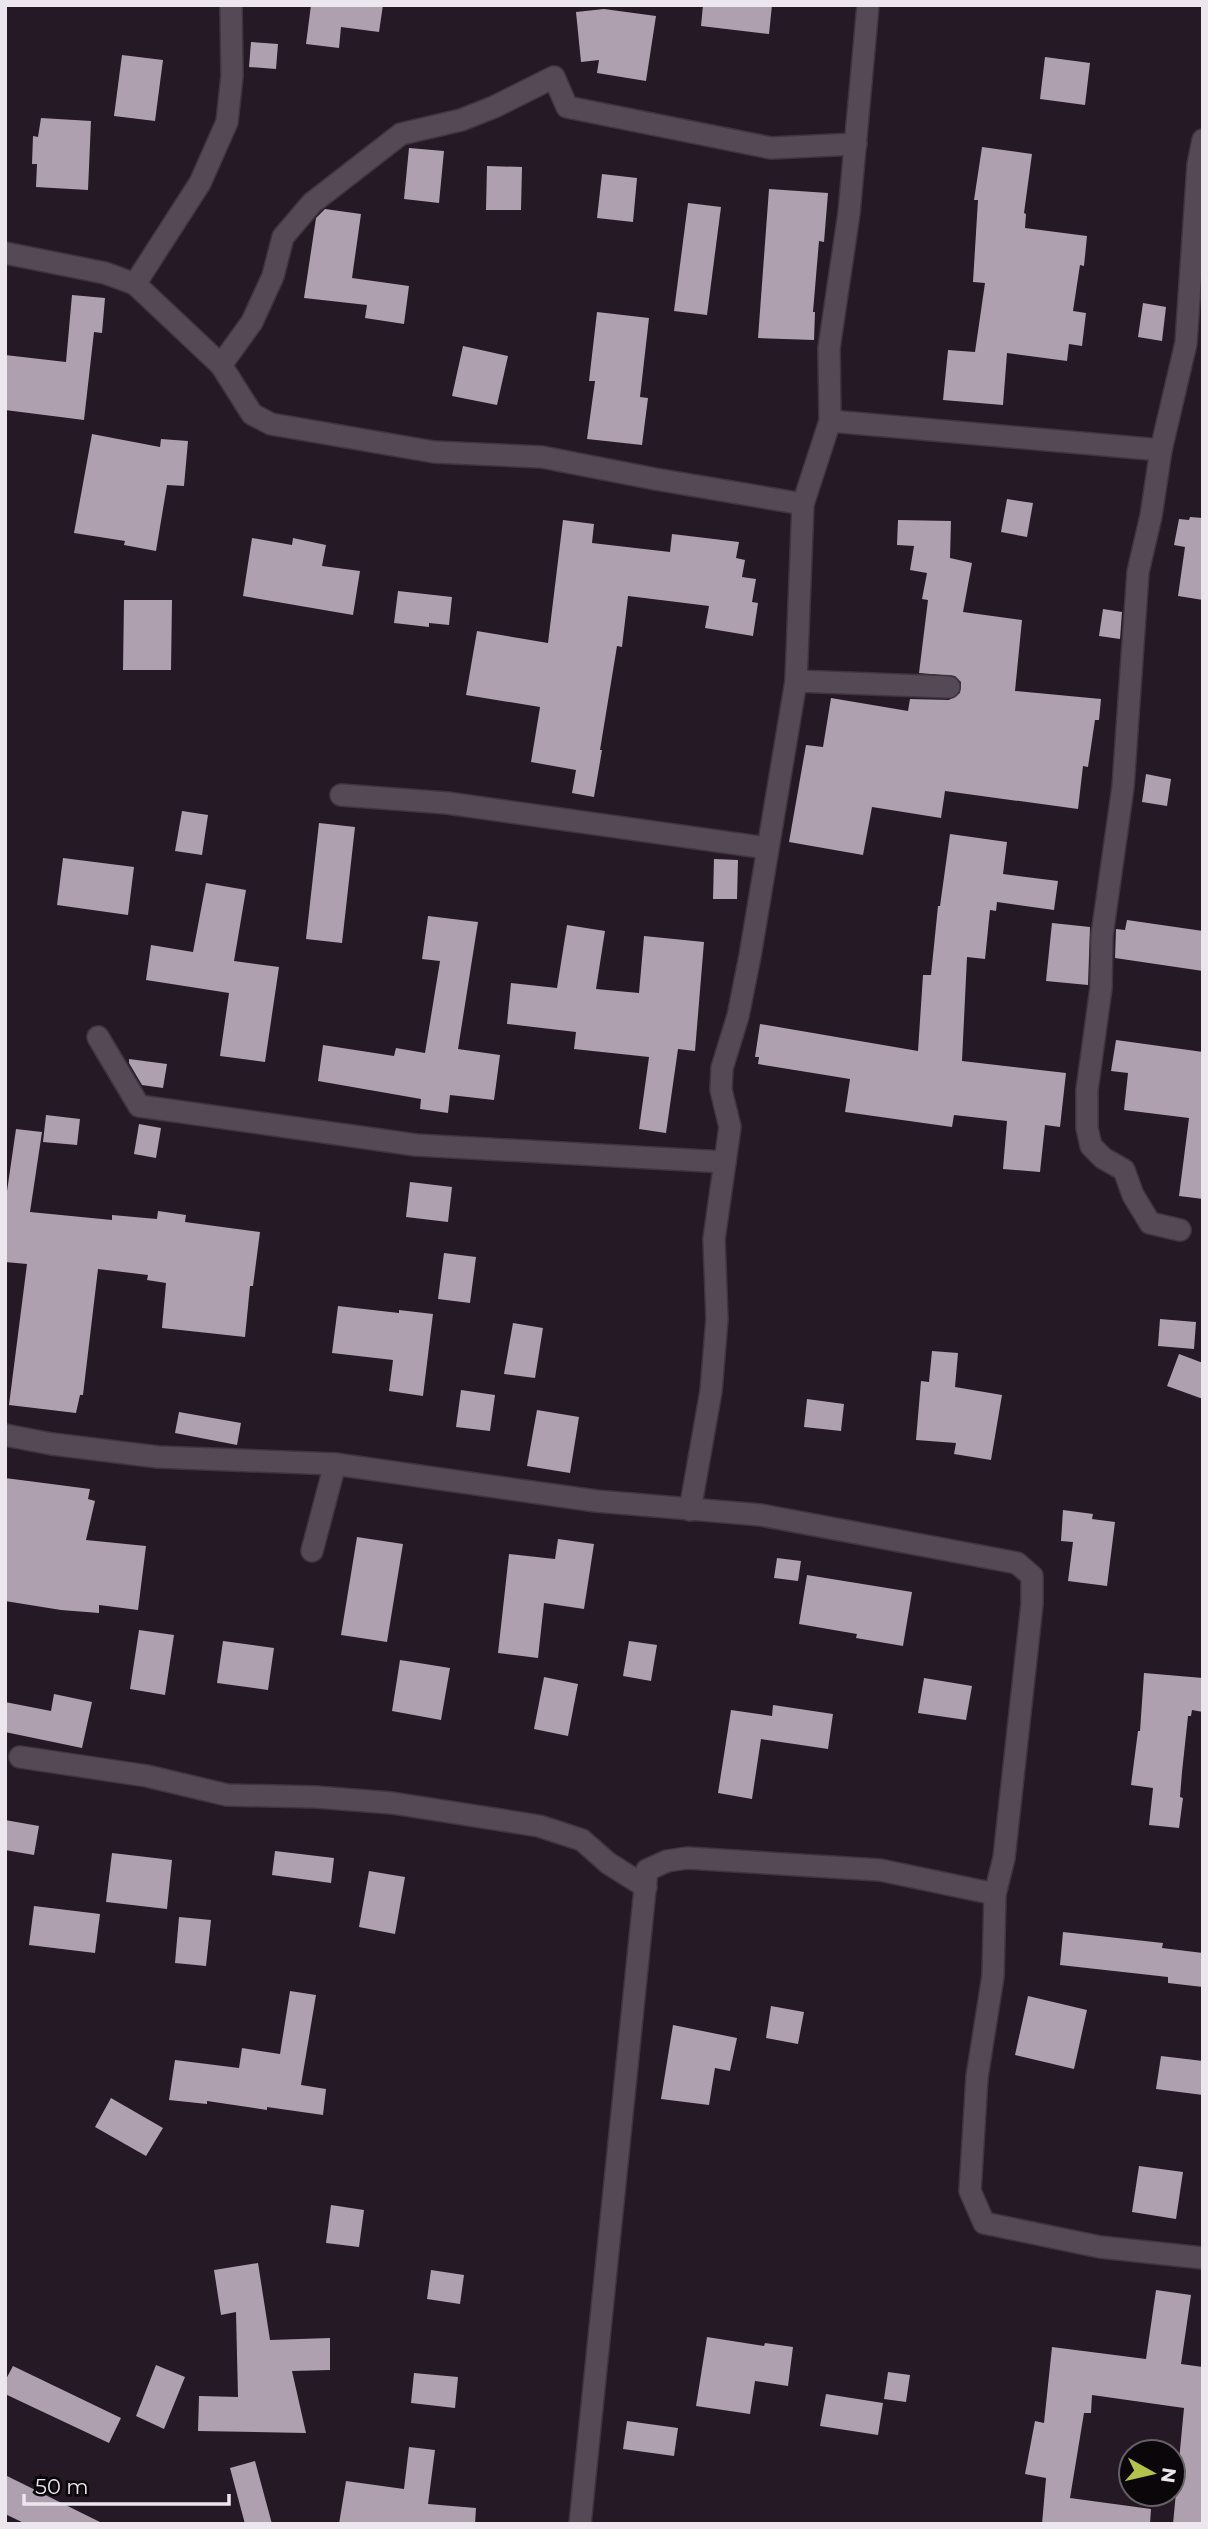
<svg xmlns="http://www.w3.org/2000/svg" width="1208" height="2529" font-family="Montserrat,sans-serif">
  <rect width="100%" height="100%" fill="#241924"/>
  <g fill="#afa0af">
    <polygon points="311,5 383,5 379,32 341,27 339,48 306,44"/>
    <polygon points="703,5 772,5 769,34 701,26"/>
    <polygon points="604,9 656,16 646,81 597,73 599,60 581,62 576,12"/>
    <polygon points="251,42 278,44 276,69 249,67"/>
    <polygon points="122,55 163,60 155,121 114,116"/>
    <polygon points="1045,57 1090,63 1085,105 1040,99"/>
    <polygon points="41,118 91,121 88,190 36,187 37,164 32,164 33,136 38,137"/>
    <polygon points="982,147 1032,154 1024,213 1026,214 1025,228 1087,236 1084,266 1080,265 1073,311 1086,313 1082,346 1069,344 1067,361 1007,353 1003,405 943,400 948,350 975,352 985,283 973,282 978,200 974,200"/>
    <polygon points="409,148 444,151 439,203 404,199"/>
    <polygon points="487,166 522,167 521,210 486,210"/>
    <polygon points="602,174 637,178 633,222 597,218"/>
    <polygon points="769,189 828,193 824,242 819,241 813,312 815,312 814,340 758,338"/>
    <polygon points="688,203 721,207 707,315 674,311"/>
    <polygon points="325,209 361,214 352,278 409,286 404,324 365,318 367,305 304,298 316,218"/>
    <polygon points="72,295 105,298 102,333 94,332 84,420 5,410 5,355 66,362"/>
    <polygon points="1143,303 1166,307 1162,341 1138,337"/>
    <polygon points="597,312 649,318 640,397 648,398 642,445 587,439 595,381 589,381"/>
    <polygon points="463,346 508,356 497,405 452,396"/>
    <polygon points="92,434 160,447 161,439 188,441 184,486 167,485 156,551 124,545 125,541 74,533"/>
    <polygon points="1007,499 1033,503 1027,537 1001,532"/>
    <polygon points="1190,517 1203,518 1203,600 1178,596 1185,547 1174,545 1179,519 1189,520"/>
    <polygon points="563,520 594,524 592,543 670,552 672,534 739,542 736,558 745,560 742,577 756,579 752,602 758,603 753,636 705,628 709,606 628,596 622,647 617,646 600,750 602,750 594,797 572,793 576,770 531,762 540,707 466,695 477,631 548,643"/>
    <polygon points="898,520 951,521 950,558 972,563 963,612 1022,620 1015,691 1101,699 1099,720 1095,720 1088,767 1083,766 1078,809 945,791 941,818 872,807 863,855 789,842 806,745 823,747 831,698 908,711 910,699 949,700 960,693 961,682 955,676 919,673 928,600 922,599 927,573 910,570 914,546 897,545"/>
    <polygon points="252,538 292,545 293,538 326,545 322,566 360,571 353,615 243,596"/>
    <polygon points="398,591 452,597 449,625 429,623 429,627 394,623"/>
    <polygon points="124,600 172,600 171,670 123,670"/>
    <polygon points="1103,609 1122,612 1120,639 1099,636"/>
    <polygon points="1146,774 1171,779 1167,806 1142,802"/>
    <polygon points="182,811 208,815 202,855 175,851"/>
    <polygon points="319,823 355,827 342,943 306,939"/>
    <polygon points="950,834 1007,842 1003,874 1058,881 1054,910 997,902 996,911 990,910 985,959 967,957 962,1061 1066,1073 1060,1127 1045,1125 1040,1172 1003,1169 1007,1121 954,1115 952,1127 845,1112 850,1079 758,1064 759,1057 755,1057 760,1024 918,1051 923,975 931,975 938,906 940,906"/>
    <polygon points="63,858 134,867 128,915 57,905"/>
    <polygon points="714,859 738,860 737,899 713,899"/>
    <polygon points="206,883 246,890 234,961 279,967 265,1062 220,1056 229,993 146,980 151,945 193,952"/>
    <polygon points="428,916 478,922 458,1049 500,1055 494,1100 450,1095 448,1113 420,1109 421,1099 318,1081 323,1045 394,1056 396,1048 425,1053 440,961 422,959"/>
    <polygon points="1127,920 1203,931 1203,971 1115,958 1116,929 1125,930"/>
    <polygon points="1052,923 1090,927 1088,985 1046,981"/>
    <polygon points="567,925 605,931 596,989 639,993 644,936 704,942 695,1051 678,1049 666,1133 639,1129 649,1057 574,1049 576,1032 507,1024 511,983 557,988"/>
    <polygon points="1116,1040 1203,1052 1203,1199 1179,1196 1189,1118 1124,1110 1128,1073 1111,1071"/>
    <polygon points="129,1059 167,1064 163,1088 142,1085 129,1063"/>
    <polygon points="46,1115 80,1119 77,1145 43,1142"/>
    <polygon points="139,1124 161,1128 156,1158 134,1154"/>
    <polygon points="16,1129 42,1132 30,1212 112,1220 112,1215 157,1219 158,1211 186,1215 185,1222 260,1232 253,1286 250,1286 245,1337 162,1328 166,1283 147,1280 148,1275 98,1269 83,1395 80,1395 76,1413 9,1405 27,1264 5,1262 5,1205"/>
    <polygon points="410,1182 452,1187 448,1222 406,1217"/>
    <polygon points="444,1253 476,1257 470,1303 438,1299"/>
    <polygon points="338,1306 399,1313 399,1310 433,1314 423,1396 389,1391 393,1360 332,1353"/>
    <polygon points="1160,1319 1196,1322 1194,1349 1158,1346"/>
    <polygon points="513,1323 543,1328 535,1378 504,1374"/>
    <polygon points="932,1351 958,1353 955,1387 1002,1395 991,1460 954,1454 956,1443 916,1440 921,1381 929,1382"/>
    <polygon points="1179,1354 1203,1363 1203,1399 1167,1386"/>
    <polygon points="461,1390 495,1395 490,1431 456,1427"/>
    <polygon points="807,1399 844,1404 841,1431 804,1427"/>
    <polygon points="537,1410 579,1417 570,1473 527,1466"/>
    <polygon points="179,1412 241,1423 237,1445 175,1433"/>
    <polygon points="5,1478 90,1489 88,1499 95,1501 86,1540 146,1546 138,1610 99,1605 99,1613 61,1610 5,1601"/>
    <polygon points="1063,1510 1093,1514 1092,1519 1115,1522 1107,1586 1068,1581 1073,1542 1061,1541"/>
    <polygon points="357,1537 403,1544 387,1642 341,1635"/>
    <polygon points="558,1539 594,1544 584,1609 544,1603 538,1658 498,1653 509,1554 555,1559"/>
    <polygon points="777,1558 801,1561 798,1581 774,1578"/>
    <polygon points="807,1575 912,1592 903,1646 856,1638 857,1634 799,1624"/>
    <polygon points="139,1630 174,1635 165,1695 130,1689"/>
    <polygon points="223,1641 274,1648 268,1690 217,1683"/>
    <polygon points="629,1641 657,1645 651,1681 623,1676"/>
    <polygon points="400,1660 450,1668 441,1720 392,1711"/>
    <polygon points="1144,1673 1203,1678 1203,1712 1192,1710 1191,1716 1188,1716 1182,1772 1180,1797 1183,1798 1179,1828 1149,1825 1153,1788 1131,1785 1138,1731 1140,1731"/>
    <polygon points="544,1677 578,1684 568,1736 534,1729"/>
    <polygon points="924,1678 972,1686 966,1720 918,1713"/>
    <polygon points="54,1694 92,1702 82,1748 5,1732 5,1702 51,1711"/>
    <polygon points="773,1705 833,1714 828,1749 761,1739 752,1799 718,1793 731,1710 772,1716"/>
    <polygon points="5,1820 39,1826 34,1855 5,1850"/>
    <polygon points="275,1851 334,1858 331,1883 272,1875"/>
    <polygon points="112,1853 172,1860 167,1909 106,1902"/>
    <polygon points="369,1871 405,1877 395,1934 359,1927"/>
    <polygon points="34,1906 100,1914 95,1953 29,1945"/>
    <polygon points="179,1917 211,1920 206,1966 175,1963"/>
    <polygon points="1063,1932 1163,1943 1162,1948 1203,1953 1203,1987 1168,1983 1168,1977 1060,1965"/>
    <polygon points="290,1991 316,1995 301,2085 326,2089 323,2115 267,2107 267,2110 207,2101 207,2104 169,2100 175,2060 239,2068 242,2048 280,2054"/>
    <polygon points="1028,1996 1087,2010 1074,2069 1015,2055"/>
    <polygon points="771,2006 804,2012 798,2044 766,2038"/>
    <polygon points="673,2025 737,2038 730,2071 715,2068 709,2105 661,2099"/>
    <polygon points="1161,2056 1203,2061 1203,2095 1156,2089"/>
    <polygon points="111,2098 163,2128 146,2156 95,2127"/>
    <polygon points="1139,2166 1183,2172 1176,2219 1132,2212"/>
    <polygon points="331,2205 364,2210 359,2247 326,2243"/>
    <polygon points="258,2263 270,2340 330,2338 330,2370 292,2371 306,2433 198,2431 199,2396 238,2397 236,2312 221,2315 214,2270"/>
    <polygon points="431,2270 464,2275 460,2304 427,2299"/>
    <polygon points="1156,2290 1191,2295 1181,2364 1203,2367 1203,2524 1173,2524 1184,2408 1092,2395 1091,2413 1084,2413 1070,2498 1151,2509 1150,2524 1042,2524 1046,2478 1025,2474 1035,2421 1044,2423 1052,2347 1146,2359"/>
    <polygon points="707,2337 764,2346 765,2343 793,2347 788,2386 755,2381 750,2414 696,2406"/>
    <polygon points="156,2365 185,2377 164,2429 136,2416"/>
    <polygon points="13,2366 121,2418 109,2443 5,2394 5,2381"/>
    <polygon points="888,2372 910,2375 906,2402 884,2399"/>
    <polygon points="414,2373 458,2377 455,2408 411,2403"/>
    <polygon points="826,2394 883,2403 878,2435 820,2426"/>
    <polygon points="627,2421 678,2428 674,2456 623,2449"/>
    <polygon points="409,2447 435,2450 428,2504 476,2508 475,2524 339,2524 346,2481 404,2489"/>
    <polygon points="255,2461 272,2524 245,2524 230,2468"/>
    <polygon points="5,2475 104,2524 26,2524 5,2514"/>
  </g>
  <g fill="none" stroke-linecap="round" stroke-linejoin="round">
    <defs>
      <g id="street">
        <polyline points="5,253 105,273 135,284 221,365 252,414 271,424 434,452 542,457 655,479 803,504"/>
        <polyline points="135,284 200,183 227,122 232,76 231,5"/>
        <polyline points="221,365 252,322 273,276 283,237 312,203 401,134 461,120 494,107 554,77 567,107 771,148 856,144"/>
        <polyline points="830,421 1161,450"/>
        <polyline points="796,681 949,687"/>
        <polyline points="341,795 447,803 767,848"/>
        <polyline points="98,1037 139,1106 416,1145 725,1162"/>
        <polyline points="1180,1230 1150,1223 1133,1195 1124,1170 1103,1158 1091,1146 1087,1128 1087,1090 1101,988 1102,935 1123,787 1138,572 1151,516 1161,450 1186,343 1198,165 1203,140"/>
        <polyline points="5,1435 52,1444 158,1457 335,1464 596,1501 761,1515 1017,1563 1032,1576 1032,1604 1004,1858 995,1894 993,1976 977,2077 970,2191 984,2223 1100,2247 1203,2258"/>
        <polyline points="690,1510 711,1391 717,1319 714,1239 730,1127 721,1090 722,1068 738,1016 750,956 796,681 803,504 830,421 829,348 849,213 868,5"/>
        <polyline points="312,1551 335,1464"/>
        <polyline points="20,1757 147,1776 227,1795 316,1797 392,1803 539,1826 582,1840 608,1863 646,1887"/>
        <polyline points="580,2524 647,1870 667,1861 687,1858 880,1870 995,1894"/>
      </g>
    </defs>
    <use href="#street" stroke="#3e363e" stroke-width="24"/>
    <use href="#street" stroke="#554956" stroke-width="21"/>
  </g>
  <rect width="1208" height="2529" fill="none" stroke="#eee6ee" stroke-width="14"/>
  <g transform="translate(1152 2473) rotate(98)"><circle r="33" fill="#0a060a" stroke="#656065" stroke-width="2"/>
  <path d="M0-5L12 26L0 18L-12 26Z" fill="#b5c249"/>
  <text y="-10" font-size="19" font-weight="bold" text-anchor="middle" fill="#eee6ee">N</text>
  </g>
  <path d="M24 2494v10h205v-10" fill="none" stroke="#eee6ee" stroke-width="3.5"/>
  <text x="35" y="2494" font-size="21" fill="#eee6ee" stroke="#0a060a" stroke-width="5" paint-order="stroke">50 m</text>
</svg>
